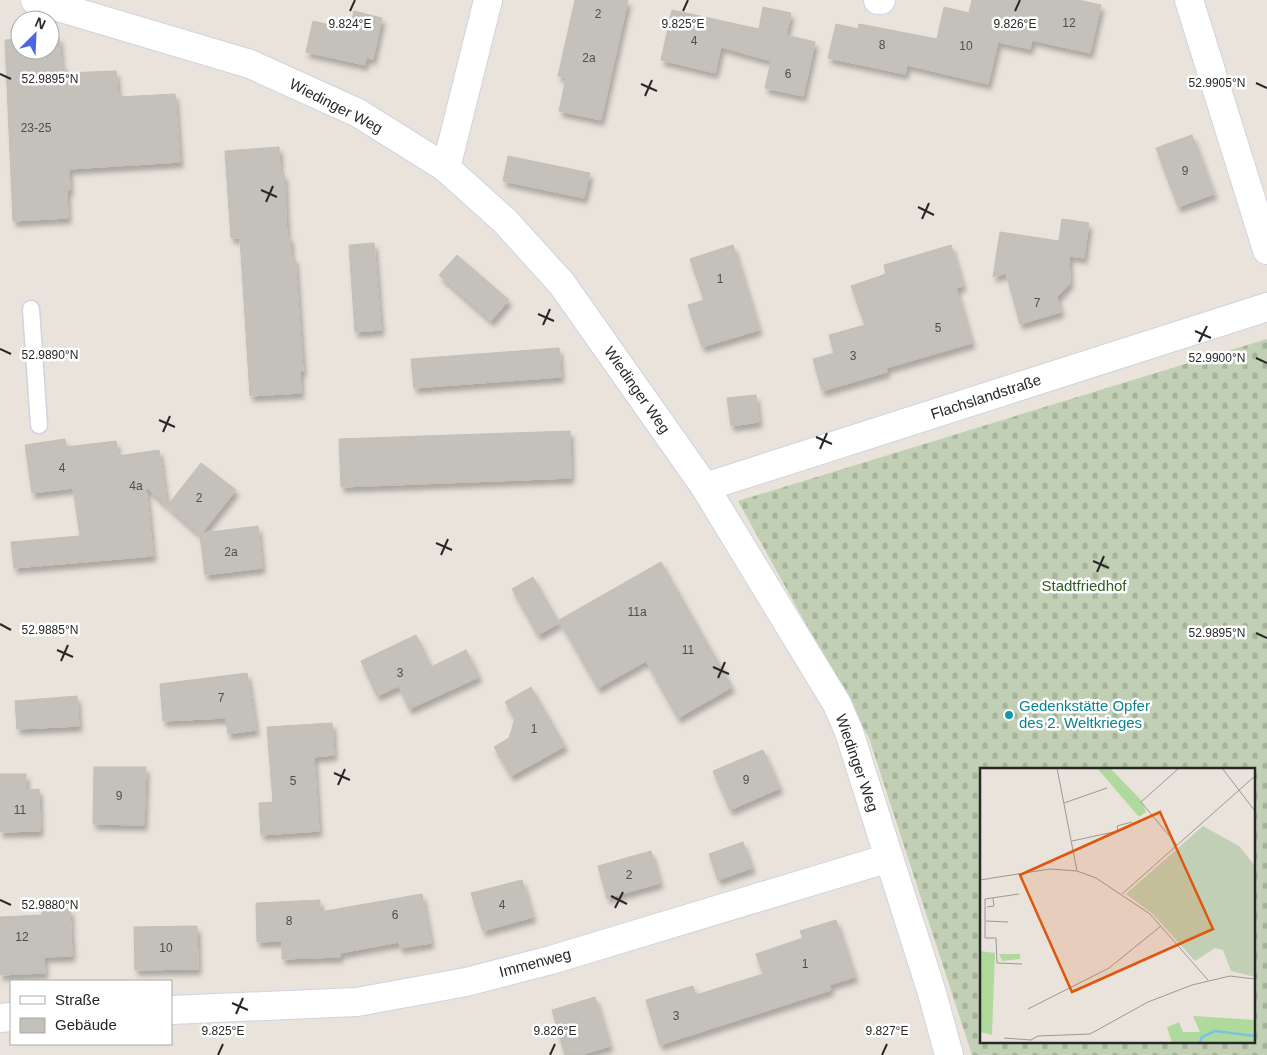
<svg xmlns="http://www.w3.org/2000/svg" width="1267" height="1055" font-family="Arial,sans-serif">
  <defs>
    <pattern id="cemetery-stones" width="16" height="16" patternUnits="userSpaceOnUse" patternTransform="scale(1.25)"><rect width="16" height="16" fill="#c1d0b4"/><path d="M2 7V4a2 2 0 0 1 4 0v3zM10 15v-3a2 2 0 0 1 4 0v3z" fill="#a6b39b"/></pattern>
    <filter id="shadow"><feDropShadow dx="3" dy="5.5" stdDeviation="2.5" flood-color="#0004"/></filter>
  </defs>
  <rect width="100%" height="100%" fill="#e9e3db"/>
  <path fill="url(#cemetery-stones)" fill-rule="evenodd" d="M1267 339V1055H972L869 738 738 501ZM981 769H1253V1041H981Z"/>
  <g fill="#c4c0ba" stroke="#c3bfb5" filter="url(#shadow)">
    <polygon points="575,0 628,0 601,120 559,111 566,78 558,76"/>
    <polygon points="972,0 1078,0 1101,5 1090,53 1032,40 1030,49 998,42 988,84 907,65 905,74 828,58 836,24 858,29 859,24 937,39 944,7 969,13"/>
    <polygon points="763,7 791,13 786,35 815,42 803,96 765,88 771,61 721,47 715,73 661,60 672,10 759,29"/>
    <polygon points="354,11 382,18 373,59 366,58 365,65 306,52 313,21 350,30"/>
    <polygon points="59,37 61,64 63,64 64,73 116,71 118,97 175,94 180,162 69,169 70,190 67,191 68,218 13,221 5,40 20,39 20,50 50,50 50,38"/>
    <polygon points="1192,135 1214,194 1178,207 1156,148"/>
    <polygon points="279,147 280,174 284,174 287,237 290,237 291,258 295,258 303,371 300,371 301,393 250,396 240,238 231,238 225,151"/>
    <polygon points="508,156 590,173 584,198 503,181"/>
    <polygon points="1062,219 1089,223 1084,258 1069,256 1070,283 1057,297 1061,312 1020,324 1006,273 993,277 1000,232 1059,241"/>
    <polygon points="374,243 381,330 355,332 349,245"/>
    <polygon points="733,245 759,330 702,347 688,305 704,300 690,259"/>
    <polygon points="951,245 963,286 956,288 972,343 886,368 887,372 822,391 813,359 834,353 829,335 865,325 851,286 886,274 884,265"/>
    <polygon points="457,255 509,300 491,321 439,275"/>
    <polygon points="559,348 561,377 414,388 411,359"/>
    <polygon points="756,395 759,422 731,426 727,398"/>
    <polygon points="570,431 571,478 341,487 339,439"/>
    <polygon points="65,439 66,447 116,441 118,456 159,450 167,506 146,487 153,556 14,568 11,542 80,536 73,488 32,493 25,445"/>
    <polygon points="201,463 236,490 202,533 258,526 262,568 205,575 200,535 167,506"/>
    <polygon points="661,562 732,687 678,718 646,661 598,688 559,620"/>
    <polygon points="533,577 559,623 538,635 512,589"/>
    <polygon points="416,635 431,667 466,650 479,677 409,709 399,686 377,696 361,661"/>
    <polygon points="247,673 256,730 228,734 226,718 163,721 160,684"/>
    <polygon points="531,687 565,746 511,776 494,747 509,738 515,719 505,702"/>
    <polygon points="77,696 79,726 17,729 15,701"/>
    <polygon points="332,723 334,755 314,757 319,831 261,835 259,803 273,802 267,727"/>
    <polygon points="763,750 780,788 730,810 713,771"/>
    <polygon points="94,767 146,767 144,825 93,824"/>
    <polygon points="0,774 26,774 26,790 39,789 40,831 0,832"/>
    <polygon points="743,842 752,868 718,880 709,854"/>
    <polygon points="651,851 660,883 607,898 598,866"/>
    <polygon points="522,880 533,917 483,931 471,893"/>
    <polygon points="422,894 431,943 400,948 399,942 340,953 340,957 282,959 282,941 257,942 256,903 320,900 320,912"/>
    <polygon points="70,909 72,956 44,957 45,973 0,975 0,917 42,915 42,910"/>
    <polygon points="836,920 855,977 829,985 831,990 660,1045 646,1000 693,986 696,995 763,974 756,954 803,938 800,931"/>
    <polygon points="197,926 198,969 135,970 134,927"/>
    <polygon points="595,997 610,1046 580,1055 565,1055 552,1010"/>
  </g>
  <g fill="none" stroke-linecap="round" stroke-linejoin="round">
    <defs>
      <polyline id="lane" points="31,309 39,425"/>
      <g id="street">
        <polyline points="35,0 250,64 358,113 446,168 505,221 562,284 705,487 837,704 849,732 932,993 949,1055"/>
        <polyline points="878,0 881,0"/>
        <polyline points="1189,0 1267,250"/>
        <polyline points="446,168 488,0"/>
        <polyline points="705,487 1267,307"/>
        <polyline points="171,1010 357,1002 466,982 551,960 889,858"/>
        <polyline points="0,1018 11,1017"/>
      </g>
    </defs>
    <use href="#lane" stroke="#d0d3df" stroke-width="19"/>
    <use href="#street" stroke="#d0d3df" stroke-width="30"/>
    <use href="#lane" stroke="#fff" stroke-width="16"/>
    <use href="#street" stroke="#fff" stroke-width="28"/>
  </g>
  <path fill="none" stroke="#282828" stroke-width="2" d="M350 11 355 0M683 11 688 0M1015 11 1020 0M0 74 11 79M1256 83 1267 88M641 84 657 91M645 96 652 80M261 190 277 197M266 202 273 186M918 207 934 215M922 219 929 203M538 314 554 321M543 325 550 309M1195 331 1211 338M1199 342 1207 326M0 349 11 354M1256 358 1267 363M159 420 175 427M163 432 170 416M816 437 832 444M820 449 827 433M436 543 452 550M441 555 448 539M1093 561 1109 568M1097 572 1104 556M0 624 11 630M1256 633 1267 638M57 650 73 657M61 661 68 645M713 667 729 674M718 678 725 662M334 773 350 780M338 785 345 769M611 896 627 904M0 900 11 905M615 908 623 892M232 1003 248 1010M236 1014 243 998M218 1055 223 1044M550 1055 555 1044M882 1055 887 1044"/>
  <circle fill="#0f9aa8" stroke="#fff" stroke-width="2" cx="1009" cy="715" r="5"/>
  <g text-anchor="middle" stroke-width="5" stroke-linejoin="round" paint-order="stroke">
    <g font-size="12" fill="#4f4e4c">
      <text x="598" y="18">2</text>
      <text x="1069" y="27">12</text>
      <text x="694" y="45">4</text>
      <text x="882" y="49">8</text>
      <text x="966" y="50">10</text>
      <text x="589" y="62">2a</text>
      <text x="788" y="78">6</text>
      <text x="36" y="132">23-25</text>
      <text x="1185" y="175">9</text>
      <text x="720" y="283">1</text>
      <text x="1037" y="307">7</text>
      <text x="938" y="332">5</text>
      <text x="853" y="360">3</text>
      <text x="62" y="472">4</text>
      <text x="136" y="490">4a</text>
      <text x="199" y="502">2</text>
      <text x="231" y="556">2a</text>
      <text x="637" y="616">11a</text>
      <text x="688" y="654">11</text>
      <text x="400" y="677">3</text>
      <text x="221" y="702">7</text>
      <text x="534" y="733">1</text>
      <text x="746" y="784">9</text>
      <text x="293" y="785">5</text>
      <text x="119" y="800">9</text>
      <text x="20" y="814">11</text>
      <text x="629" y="879">2</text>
      <text x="502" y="909">4</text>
      <text x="395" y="919">6</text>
      <text x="289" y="925">8</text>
      <text x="22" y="941">12</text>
      <text x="166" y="952">10</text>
      <text x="805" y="968">1</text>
      <text x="676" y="1020">3</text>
    </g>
    <g font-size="15" fill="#282828" stroke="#fff">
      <text transform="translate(336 106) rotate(27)" y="5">Wiedinger Weg</text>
      <text transform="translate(637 390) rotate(55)" y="5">Wiedinger Weg</text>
      <text transform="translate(986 397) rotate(-18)" y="5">Flachslandstraße</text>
      <text transform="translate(857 763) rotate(71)" y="5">Wiedinger Weg</text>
      <text transform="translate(535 963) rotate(-15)" y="5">Immenweg</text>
    </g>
    <g font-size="15" fill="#2c5b21" stroke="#fff">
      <text x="1084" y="591">Stadtfriedhof</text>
    </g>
    <g font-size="15" fill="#0d838f" stroke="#fff" text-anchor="start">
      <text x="1019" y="711">Gedenkstätte Opfer<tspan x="1019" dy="17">des 2. Weltkrieges</tspan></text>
    </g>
  </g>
  <g transform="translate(980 768)">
    <rect width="275" height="275" fill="#e9e3db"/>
    <path d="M0 183 15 185 12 267 0 264Z" fill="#b0d99d"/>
    <path d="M213 248 275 252V275H192L187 259 199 254 203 264H220Z" fill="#b0d99d"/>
    <path d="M223 58 259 78 275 98V209L251 203 243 182 235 180 215 193 173 146 146 126Z" fill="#c1d0b4"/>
    <path d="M117 0H130L161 32 166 44 159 49ZM19 186H40V191L22 193Z" fill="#b0d99d"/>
    <path fill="none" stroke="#79c2e0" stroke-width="2.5" d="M220 275 222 269 235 263 275 268"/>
    <path fill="none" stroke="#9c9893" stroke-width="1" d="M77 0 97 103M242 0 275 43M84 35 127 20M92 73 138 63 137 58 152 54M197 77 161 34 199 0M0 112 70 101 97 103 116 110 170 146 228 212M39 126 5 131V170H16L17 195 42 196M142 126 275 8M7 139 14 138 13 130M6 153 28 154M48 241 129 200 181 158M24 270 51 272 58 268 110 266 168 234 212 217 250 208 275 211"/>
    <path fill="#de570d" fill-opacity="0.15" stroke="#de570d" stroke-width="2.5" d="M180 44 233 161 92 224 40 107Z"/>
    <rect width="275" height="275" fill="none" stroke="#282828" stroke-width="2.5"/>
  </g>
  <g font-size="12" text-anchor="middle" fill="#282828" stroke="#fff" stroke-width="5" stroke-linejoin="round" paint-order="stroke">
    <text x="1015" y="28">9.826°E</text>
    <text x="350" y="28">9.824°E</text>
    <text x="683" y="28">9.825°E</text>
    <text x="50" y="83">52.9895°N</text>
    <text x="1217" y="87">52.9905°N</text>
    <text x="50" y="359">52.9890°N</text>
    <text x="1217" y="362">52.9900°N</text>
    <text x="50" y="634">52.9885°N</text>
    <text x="1217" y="637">52.9895°N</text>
    <text x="50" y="909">52.9880°N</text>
    <text x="223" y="1035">9.825°E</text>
    <text x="555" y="1035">9.826°E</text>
    <text x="887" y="1035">9.827°E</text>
  </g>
  <rect x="10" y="980" width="162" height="65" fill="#ffffff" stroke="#a9a9a9"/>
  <rect x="20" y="996" width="25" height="8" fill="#ffffff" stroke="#a9a9a9"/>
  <text x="55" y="1005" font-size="15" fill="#282828">Straße</text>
  <rect x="20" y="1018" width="25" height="15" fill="#c4c0ba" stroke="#a9a9a9"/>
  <text x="55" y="1030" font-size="15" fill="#282828">Gebäude</text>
  <g transform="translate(35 35) rotate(24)"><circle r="24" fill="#ffffff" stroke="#a9a9a9"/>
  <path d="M0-4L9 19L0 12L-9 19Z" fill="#4c65e4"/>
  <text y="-8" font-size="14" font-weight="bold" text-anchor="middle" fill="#282828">N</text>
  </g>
</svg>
